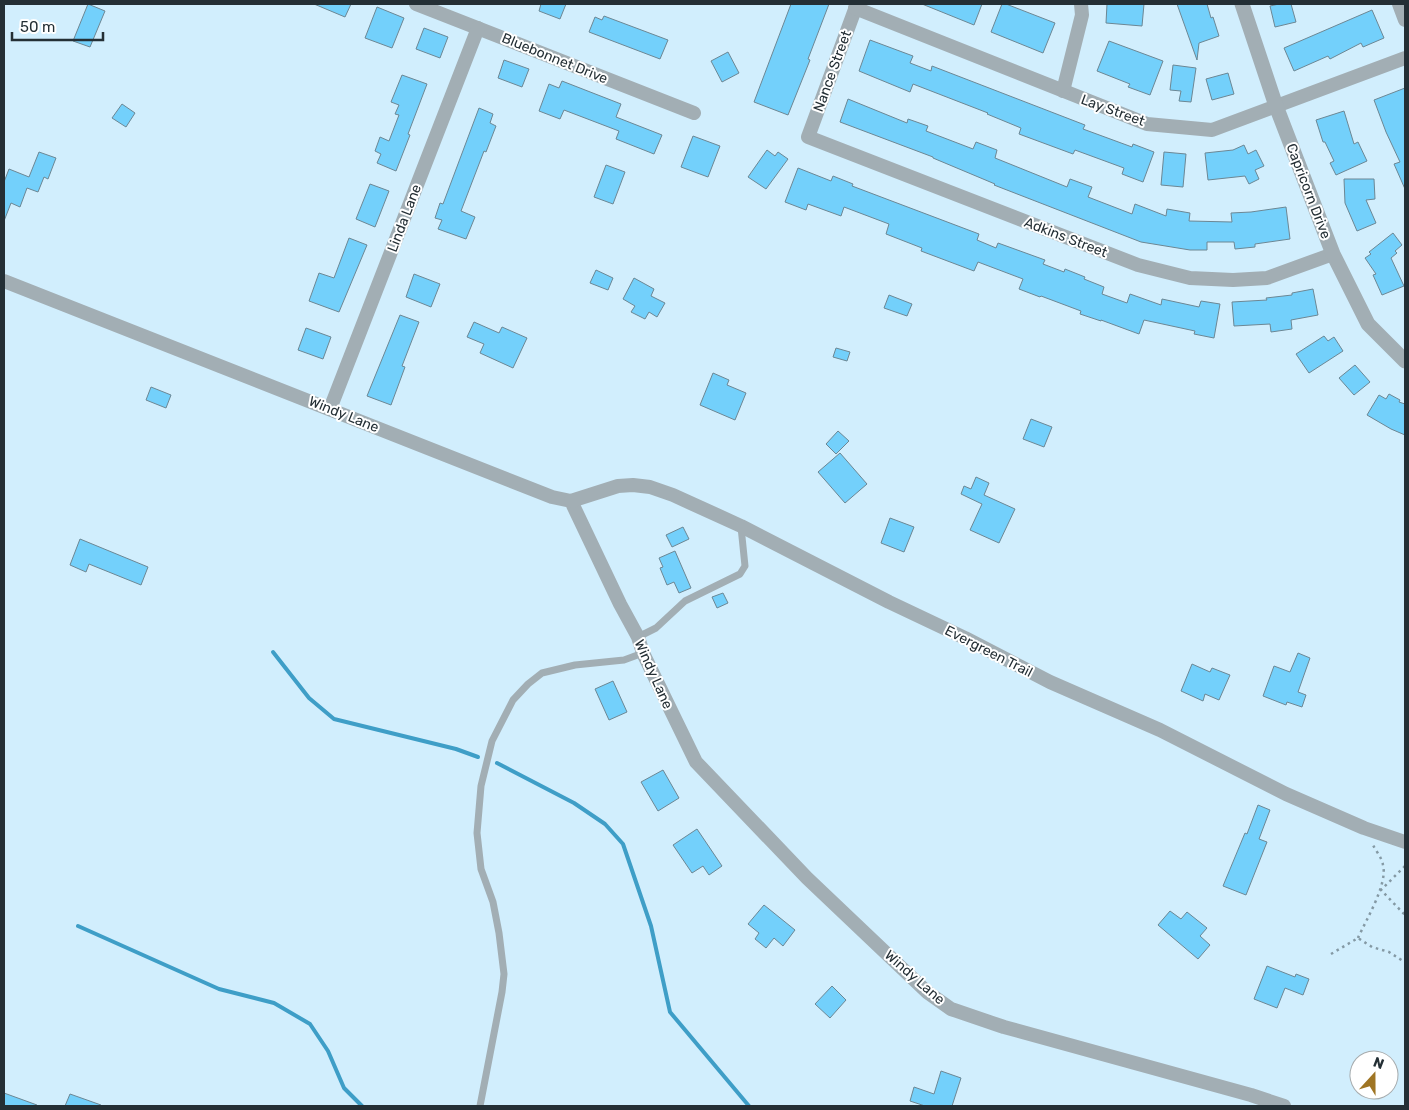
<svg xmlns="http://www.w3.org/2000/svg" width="1409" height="1110" font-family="Rubik,sans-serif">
  <rect width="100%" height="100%" fill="#d1eefd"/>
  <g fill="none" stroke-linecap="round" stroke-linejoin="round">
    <g stroke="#3e9ec7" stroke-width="4">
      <polyline points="273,652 309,698 334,719 456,749 478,757"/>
      <polyline points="497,763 574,803 605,824 623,844 651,926 670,1012 749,1106"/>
      <polyline points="78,926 219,989 274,1003 310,1024 328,1051 344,1088 362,1106"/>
    </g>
  </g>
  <g fill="#73d0fb" stroke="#6c8794">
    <polygon points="88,4 105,11 90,47 73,41"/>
    <polygon points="314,4 351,4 345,17"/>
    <polygon points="541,4 566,4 560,19 539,11"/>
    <polygon points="791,4 829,4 808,59 810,60 788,115 754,102"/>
    <polygon points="922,4 982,4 974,25"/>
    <polygon points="1002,4 1006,4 1055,23 1043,53 991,32"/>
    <polygon points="1107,4 1144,4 1142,26 1106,23"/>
    <polygon points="1177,4 1207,4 1211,18 1213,17 1219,36 1199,43 1197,60"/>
    <polygon points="1279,4 1291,4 1296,22 1275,27 1270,6"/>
    <polygon points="377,7 404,18 392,48 365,38"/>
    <polygon points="1372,10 1384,38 1363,47 1361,43 1330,59 1328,56 1294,71 1284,48"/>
    <polygon points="604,16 668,40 660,59 589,32 595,17 602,20"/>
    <polygon points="424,28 448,37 440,58 416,49"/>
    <polygon points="870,40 913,56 910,63 931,71 932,66 1085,125 1083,129 1132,147 1133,144 1154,152 1143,182 1122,174 1124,168 1075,150 1073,154 1019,134 1021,128 987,114 988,113 913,84 910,92 859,71"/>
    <polygon points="1109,41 1163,61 1150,95 1128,87 1130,84 1097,71"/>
    <polygon points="728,52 739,73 722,82 711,61"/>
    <polygon points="504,60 529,69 522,87 498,78"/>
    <polygon points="1173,65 1196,68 1191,102 1179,101 1181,91 1170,90"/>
    <polygon points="1228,73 1234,94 1212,100 1206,79"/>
    <polygon points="402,75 427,84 408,134 410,135 396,171 377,163 381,154 375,151 380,137 389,141 399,115 395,114 399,105 391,102"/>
    <polygon points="562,81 621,104 616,117 662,135 654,154 616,139 619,131 564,110 560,119 539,111 549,84 559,88"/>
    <polygon points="1405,88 1405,189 1394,164 1400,162 1386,132 1374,100"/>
    <polygon points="848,99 907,123 908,119 928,126 926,131 973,149 976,142 997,150 995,158 1067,187 1070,179 1092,187 1088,197 1132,214 1135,204 1166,216 1167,209 1190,213 1189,221 1232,222 1231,213 1251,212 1286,207 1290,239 1255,244 1255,247 1235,249 1234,242 1207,242 1207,250 1190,250 1141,242 994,185 995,184 933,158 933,157 840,122"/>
    <polygon points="122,104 135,113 126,127 112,118"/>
    <polygon points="479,108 493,114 490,123 496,126 486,152 484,151 461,211 475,217 466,239 438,229 442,220 435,218 440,203 443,204"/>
    <polygon points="1344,111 1354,144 1358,142 1367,161 1336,175 1330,163 1334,161 1325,142 1323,142 1316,120"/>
    <polygon points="693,136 720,146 708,177 681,167"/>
    <polygon points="1244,145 1248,154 1256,150 1264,166 1255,170 1259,179 1249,184 1245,176 1208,180 1205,153 1233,150"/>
    <polygon points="767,150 775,156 778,152 788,159 766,189 748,177"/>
    <polygon points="39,152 56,158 48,179 44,177 38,192 27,188 20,207 11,203 4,221 4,182 9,169 29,177"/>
    <polygon points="1164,152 1186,154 1183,187 1161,185"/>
    <polygon points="606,165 625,172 613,204 594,197"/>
    <polygon points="798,168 831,181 833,176 853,184 852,186 979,234 977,240 996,248 998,243 1045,260 1043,264 1064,272 1065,269 1085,277 1084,279 1104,287 1102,294 1127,303 1130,294 1161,305 1162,299 1199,307 1201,301 1220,304 1214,338 1194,334 1195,331 1144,320 1139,334 1101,320 1101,321 1080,314 1081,311 1041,296 1040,297 1019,289 1023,279 978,262 974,271 921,251 922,248 886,234 889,224 844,207 841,216 808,204 806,210 785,202"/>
    <polygon points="1344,179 1374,179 1375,199 1366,200 1376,223 1357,231 1345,203"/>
    <polygon points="370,184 389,191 375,227 356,219"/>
    <polygon points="1393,233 1402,245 1395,251 1397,253 1391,258 1404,286 1382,295 1373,275 1376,274 1365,258 1371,254 1369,252"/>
    <polygon points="349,238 367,245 339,312 309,301 319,273 334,278"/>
    <polygon points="596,270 613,278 608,290 590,283"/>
    <polygon points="414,274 440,284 431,307 406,297"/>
    <polygon points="634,278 654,289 651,296 665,303 657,317 649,312 645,319 631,312 635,306 623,299"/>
    <polygon points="1313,289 1318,315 1291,320 1292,329 1271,332 1270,324 1234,326 1232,302 1267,300 1266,298 1292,295 1292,293"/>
    <polygon points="889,295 912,304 907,316 884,308"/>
    <polygon points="400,315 419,322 402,366 405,367 391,405 367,396"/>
    <polygon points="474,322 499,333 502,327 527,338 513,368 480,353 484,344 467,337"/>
    <polygon points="306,328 331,337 323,359 298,350"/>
    <polygon points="1324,336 1328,341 1334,337 1343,351 1309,373 1296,354"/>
    <polygon points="836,348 850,352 847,361 833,357"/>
    <polygon points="1355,365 1370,382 1354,395 1339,378"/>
    <polygon points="713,373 729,380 727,385 746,393 735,420 700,405"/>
    <polygon points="151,387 171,395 166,408 146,400"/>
    <polygon points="1389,394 1400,400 1399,402 1405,404 1405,435 1391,429 1367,415 1379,395 1386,399"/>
    <polygon points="1031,419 1052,427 1044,447 1023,439"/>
    <polygon points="838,431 849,441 836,454 826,444"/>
    <polygon points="840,453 867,484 845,503 818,472"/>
    <polygon points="976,477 989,483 984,495 1015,509 999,543 970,530 982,504 961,494 964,486 971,489"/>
    <polygon points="890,518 914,527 904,552 881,543"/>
    <polygon points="683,527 689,539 672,547 666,535"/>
    <polygon points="80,539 148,567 141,585 89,564 86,572 70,565"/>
    <polygon points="675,551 691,588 679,593 674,582 667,585 660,568 663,567 659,558"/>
    <polygon points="723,593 728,603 717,608 712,597"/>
    <polygon points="1298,653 1310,658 1298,692 1306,695 1302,707 1287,702 1286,705 1263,696 1274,666 1290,672"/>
    <polygon points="1192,664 1210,672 1212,668 1230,675 1219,700 1205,694 1203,701 1181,691"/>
    <polygon points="613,681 627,712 609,720 595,689"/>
    <polygon points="663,770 679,798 658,811 641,782"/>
    <polygon points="1258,805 1270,810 1259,839 1267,842 1246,895 1223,886 1245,833 1247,834"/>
    <polygon points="697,829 722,866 709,875 703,866 692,873 673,845"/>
    <polygon points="764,905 795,930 783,946 774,938 766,948 755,939 759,933 748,924"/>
    <polygon points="1170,911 1181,919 1187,912 1207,928 1200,936 1210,945 1198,959 1158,925"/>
    <polygon points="1267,966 1295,977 1296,974 1309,979 1303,995 1285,988 1277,1008 1254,999"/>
    <polygon points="832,986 846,1000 830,1018 815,1004"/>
    <polygon points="941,1071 961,1078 952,1106 925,1106 910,1101 914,1087 934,1094"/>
    <polygon points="4,1093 37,1105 37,1106 4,1106"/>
    <polygon points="70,1094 101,1105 101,1106 65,1106"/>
  </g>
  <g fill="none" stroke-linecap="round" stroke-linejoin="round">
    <g stroke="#8499a4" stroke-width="2.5" stroke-dasharray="2.5 4" stroke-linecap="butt">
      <polyline points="1405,866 1381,890 1405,915"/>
      <path d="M1358 938C1366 920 1388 884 1383 865 1382 858 1376 851 1373 845"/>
      <polyline points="1331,954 1358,938 1372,947 1389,952 1403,961 1405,962"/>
    </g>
    <g stroke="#a2aeb4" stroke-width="7">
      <polyline points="638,637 656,628 685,601 740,574 745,566 741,527"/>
      <polyline points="480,1106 502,992 504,974 499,933 493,902 481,869 477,833 481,786 492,741 513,700 528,684 542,673 575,665 624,660 643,653"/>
    </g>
    <g stroke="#a2aeb4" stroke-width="14">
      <polyline points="416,4 694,113"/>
      <polyline points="857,4 808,137 1138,265 1190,278 1233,280 1267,278 1333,254"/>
      <polyline points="1399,4 1405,20"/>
      <polyline points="855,8 1147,124 1212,130 1405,58"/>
      <polyline points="1063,91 1082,15 1081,4"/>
      <polyline points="4,281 552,497 571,501 620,604 638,637 643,653 696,762 807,878 927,992 951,1009 1004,1027 1251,1095 1284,1106"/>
      <polyline points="330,409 478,28"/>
      <polyline points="571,501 618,486 633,485 650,487 673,495 741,526 889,602 965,638 1050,682 1160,730 1286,794 1364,828 1405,842"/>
    </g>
    <polyline stroke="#a2aeb4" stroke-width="15" points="1242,4 1276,106 1333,254 1368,324 1405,361"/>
  </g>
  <g text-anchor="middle" stroke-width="4" stroke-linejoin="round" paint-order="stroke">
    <g font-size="14" fill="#242f35" stroke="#fff">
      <text transform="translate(555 58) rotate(22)" y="5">Bluebonnet Drive</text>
      <text transform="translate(832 71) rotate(-70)" y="5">Nance Street</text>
      <text transform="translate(1113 110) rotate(20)" y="5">Lay Street</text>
      <text transform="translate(1309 191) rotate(69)" y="5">Capricorn Drive</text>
      <text transform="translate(404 218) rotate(-69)" y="5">Linda Lane</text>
      <text transform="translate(1066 237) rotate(21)" y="5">Adkins Street</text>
      <text transform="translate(344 414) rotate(22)" y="5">Windy Lane</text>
      <text transform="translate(989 651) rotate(27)" y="5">Evergreen Trail</text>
      <text transform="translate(654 674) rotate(66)" y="5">Windy Lane</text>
      <text transform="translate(915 977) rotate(41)" y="5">Windy Lane</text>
    </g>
  </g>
  <rect width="1409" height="1110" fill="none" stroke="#242f35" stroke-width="10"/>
  <g transform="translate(1374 1075) rotate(21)"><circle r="24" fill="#ffffff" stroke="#a7acae"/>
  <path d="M0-4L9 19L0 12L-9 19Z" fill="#9f7524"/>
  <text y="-8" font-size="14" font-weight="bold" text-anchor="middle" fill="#242f35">N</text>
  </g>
  <path d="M12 32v8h91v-8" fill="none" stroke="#242f35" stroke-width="2.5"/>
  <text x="20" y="32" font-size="15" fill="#242f35" stroke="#ffffff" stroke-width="4" paint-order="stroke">50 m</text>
</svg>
